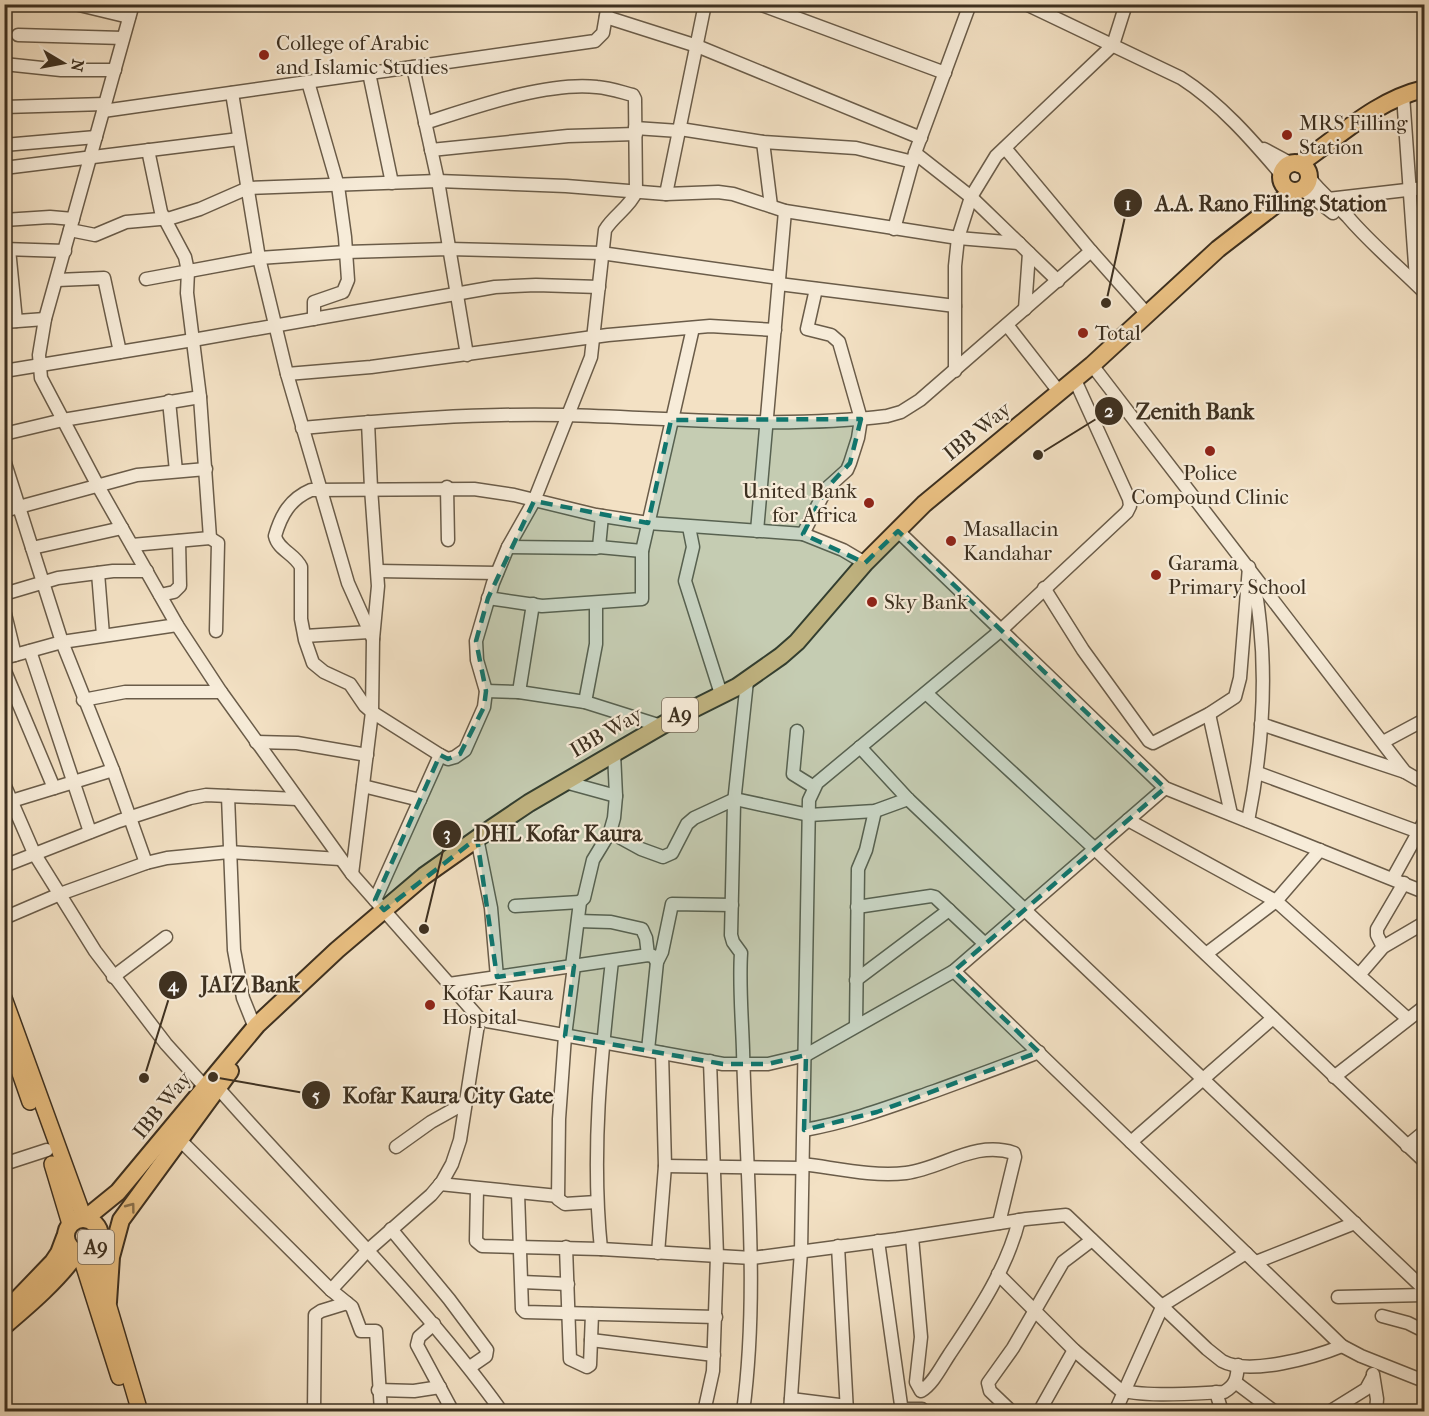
<svg xmlns="http://www.w3.org/2000/svg" width="1429" height="1416" font-family="'IM FELL French Canon',serif">
  <rect width="100%" height="100%" fill="#f3e1c4"/>
  <filter id="stains"><feTurbulence type="fractalNoise" baseFrequency=".00333" numOctaves="4"/><feColorMatrix values="0 0 0 0 .2 0 0 0 0 .09 0 0 0 0 .02 0 0 0 .5 -.17"/></filter>
  <radialGradient id="worn" r=".72"><stop offset=".6" stop-color="#630" stop-opacity="0"/><stop offset="1" stop-color="#630" stop-opacity=".3"/></radialGradient>
  <g fill="none" stroke-linecap="round" stroke-linejoin="round">
    <defs>
      <g id="minor">
        <polyline points="75,4 129,17"/>
        <polyline points="133,4 45,319 39,355 41,378 98,486 177,625 221,692 352,874 479,1018 487,1021 723,1064 768,1064 806,1055 954,971 1165,788"/>
        <polyline points="759,4 945,73"/>
        <path d="M1026 4 1181 78C1220 103 1252 140 1281 174"/>
        <polyline points="606,17 697,46 921,138"/>
        <polyline points="18,35 123,38"/>
        <polyline points="4,64 61,70 115,70"/>
        <polyline points="413,67 438,181 467,355"/>
        <polyline points="369,73 392,183"/>
        <polyline points="308,82 338,186 345,237 348,280 343,292 314,302 314,319"/>
        <polyline points="232,93 259,258 287,374 348,583 373,639"/>
        <polyline points="1403,95 1416,279"/>
        <polyline points="4,107 105,104"/>
        <polyline points="103,111 595,41 603,33 608,4"/>
        <path d="M425 123C472 108 548 81 597 87 609 88 621 92 633 95L635 99 636 192C630 207 613 216 605 230L591 357 534 501 508 547 493 583 476 641 477 660 486 691 484 707 465 750 455 757 448 759 440 755 372 712 365 706 350 684 324 672 313 663 305 640 301 619V567C295 554 278 550 275 536 281 515 290 499 311 490L474 489 514 495 596 515 648 523 803 534 843 550 865 563"/>
        <polyline points="635,128 679,131"/>
        <polyline points="680,129 763,142 856,148 913,162"/>
        <polyline points="763,142 771,206"/>
        <polyline points="4,145 96,137"/>
        <polyline points="1005,148 1091,251 1147,314"/>
        <polyline points="1264,149 1292,164"/>
        <polyline points="148,150 161,212 185,257 188,271 187,293 200,397 210,538"/>
        <polyline points="431,150 568,136 636,134"/>
        <polyline points="915,153 971,197 1058,281"/>
        <polyline points="4,168 239,139"/>
        <path d="M1309 177C1320 193 1335 203 1348 217 1371 244 1399 267 1424 292"/>
        <polyline points="1302,189 1333,213"/>
        <polyline points="666,194 705,4"/>
        <polyline points="1328,199 1424,188"/>
        <polyline points="4,220 50,217 73,219"/>
        <polyline points="894,229 915,153 970,4"/>
        <polyline points="70,230 95,235 126,222 171,218 200,209 248,188 438,181 566,186 666,194 718,192 733,194 785,211 958,238 1019,243"/>
        <polyline points="4,249 65,251"/>
        <polyline points="9,249 16,321"/>
        <polyline points="146,279 259,258 346,252 449,249 601,253 779,278"/>
        <polyline points="57,280 104,278 120,352"/>
        <polyline points="779,284 955,306"/>
        <polyline points="1025,309 1029,253"/>
        <polyline points="4,322 45,319"/>
        <polyline points="1007,325 1060,393"/>
        <polyline points="1092,365 1405,772 1424,783"/>
        <polyline points="4,371 193,340 495,287 536,285 599,287"/>
        <polyline points="955,371 955,266 958,238 971,197 996,156 1113,45 1126,4"/>
        <polyline points="287,374 371,367 608,335 710,326 775,330"/>
        <polyline points="169,401 176,471"/>
        <path d="M302 428C390 420 477 413 565 415 672 418 781 429 887 416L901 412 920 400 1091 251"/>
        <polyline points="4,434 63,420 200,397"/>
        <polyline points="4,460 62,642 113,770 146,863"/>
        <polyline points="447,487 448,540"/>
        <polyline points="4,511 137,475 206,469"/>
        <polyline points="689,527 693,547 685,581 721,694"/>
        <polyline points="757,531 785,211"/>
        <polyline points="898,531 1165,788 1424,892"/>
        <polyline points="803,534 826,489 847,470 850,463 858,438 861,419 839,342 831,335 807,329 816,289"/>
        <polyline points="132,545 210,538 218,543 216,631"/>
        <polyline points="508,547 596,548 599,547 642,551"/>
        <polyline points="599,547 602,516"/>
        <polyline points="32,548 122,528"/>
        <polyline points="378,571 497,573"/>
        <polyline points="98,573 103,635"/>
        <polyline points="1044,588 1083,650 1149,741 1153,743 1209,714 1235,697 1240,678 1249,567"/>
        <polyline points="4,594 58,578 113,571 147,571"/>
        <polyline points="160,595 174,592 180,586 179,541"/>
        <polyline points="488,598 542,606 642,599 642,551 693,328"/>
        <polyline points="4,610 15,655"/>
        <polyline points="305,636 369,632"/>
        <polyline points="30,651 90,832"/>
        <polyline points="4,658 62,642 177,625"/>
        <polyline points="4,669 54,788"/>
        <polyline points="486,691 519,692 585,702 661,726"/>
        <polyline points="519,692 533,604"/>
        <polyline points="926,693 1095,849 1424,1161"/>
        <polyline points="83,700 125,692 221,692"/>
        <polyline points="585,702 596,644 596,603"/>
        <polyline points="1209,714 1231,814"/>
        <polyline points="1261,724 1405,772"/>
        <polyline points="797,731 793,774 814,787"/>
        <polyline points="256,742 297,743 367,755"/>
        <polyline points="1383,742 1424,720"/>
        <polyline points="860,747 908,799 1424,1289"/>
        <polyline points="1258,773 1419,832 1424,832"/>
        <polyline points="565,782 616,796"/>
        <polyline points="4,784 34,853 95,951 166,1044 205,1087"/>
        <polyline points="363,786 420,800"/>
        <polyline points="228,796 234,950 243,998 255,1028"/>
        <polyline points="5,803 113,770"/>
        <polyline points="1128,820 1276,901 1408,1019"/>
        <path d="M1248 821C1261 756 1267 690 1260 624 1258 607 1257 590 1251 574"/>
        <polyline points="610,832 641,849 663,857 672,853 687,824 694,818 735,799 809,815 875,811 908,799"/>
        <polyline points="477,838 491,908 497,977"/>
        <polyline points="4,866 119,821 190,798 206,795 297,799"/>
        <polyline points="352,874 372,712 373,639 378,586 371,488 368,422"/>
        <polyline points="1393,878 1424,822"/>
        <polyline points="375,900 440,755"/>
        <polyline points="515,906 580,902"/>
        <polyline points="857,907 931,896 935,897 985,944"/>
        <polyline points="4,918 60,894 146,863 167,858 229,852 340,859"/>
        <polyline points="578,921 611,922 642,929 646,938 648,955"/>
        <polyline points="1383,947 1377,935 1377,929 1404,883"/>
        <polyline points="1206,954 1276,901 1320,850"/>
        <polyline points="572,966 580,902 584,898 593,860 610,832 614,818 616,796 614,753"/>
        <polyline points="574,966 565,1036 559,1119 558,1199 565,1204 597,1202"/>
        <polyline points="954,971 1342,1346 1361,1356 1424,1381"/>
        <polyline points="1359,975 1383,947 1424,923"/>
        <polyline points="113,977 166,937"/>
        <polyline points="856,980 949,910"/>
        <polyline points="449,984 648,955 653,956 657,962"/>
        <polyline points="856,1026 858,869 866,850 875,811"/>
        <polyline points="648,1050 657,962 662,952 672,904 732,905"/>
        <polyline points="1334,1077 1424,1007"/>
        <path d="M219 1089C313 1196 418 1295 502 1412"/>
        <path d="M804 1130C850 1122 892 1106 935 1091 970 1078 1004 1066 1039 1052"/>
        <polyline points="180,1140 331,1290 352,1307 361,1331 376,1331 381,1412"/>
        <polyline points="1131,1142 1273,1018"/>
        <polyline points="1407,1146 1424,1132"/>
        <polyline points="396,1147 431,1122 465,1103"/>
        <polyline points="4,1164 47,1150"/>
        <path d="M803 1164C836 1168 872 1177 906 1173 943 1168 975 1140 1014 1153L1015 1157 999 1223"/>
        <polyline points="665,1166 803,1168"/>
        <polyline points="440,1184 558,1196"/>
        <path d="M477 1189 476 1241 482 1246 601 1249 752 1258 897 1239 1026 1219 1066 1215 1207 1349C1212 1353 1217 1357 1222 1361 1249 1376 1315 1357 1342 1346"/>
        <polyline points="518,1193 522,1309 525,1312 716,1317"/>
        <polyline points="391,1229 449,1299 487,1350 486,1356 470,1367"/>
        <path d="M912 1237 921 1337 916 1382 921 1391C933 1384 941 1367 949 1355 977 1313 1007 1269 1019 1220"/>
        <polyline points="878,1241 902,1412"/>
        <polyline points="838,1246 847,1412"/>
        <polyline points="566,1247 570,1359 587,1367 590,1365 592,1314"/>
        <path d="M601 1249C591 1152 601 1057 612 961"/>
        <polyline points="658,1253 665,1166 662,1053"/>
        <polyline points="1256,1262 1355,1223"/>
        <path d="M998 1274 1074 1350 1119 1389C1139 1398 1200 1393 1224 1392 1236 1385 1237 1378 1238 1365"/>
        <polyline points="522,1282 568,1284"/>
        <polyline points="331,1290 367,1251 431,1195 442,1182 452,1164 460,1140 479,1018"/>
        <polyline points="1338,1297 1424,1295"/>
        <polyline points="1382,1316 1408,1323 1424,1331"/>
        <polyline points="434,1324 419,1337 417,1345 453,1412"/>
        <polyline points="591,1340 714,1355"/>
        <polyline points="1373,1374 1377,1399 1376,1412"/>
        <polyline points="1235,1382 1275,1412"/>
        <polyline points="378,1390 414,1391 440,1387"/>
        <polyline points="1216,1392 1222,1412"/>
        <polyline points="791,1399 847,1406"/>
        <polyline points="902,1409 922,1409 925,1412"/>
        <polyline points="314,1412 315,1315 321,1311 347,1303"/>
        <polyline points="704,1412 713,1371 717,1256 710,1061"/>
        <path d="M743 1412C759 1292 746 1170 743 1050 742 1018 739 985 741 953L733 942 731 935 734 803 747 681"/>
        <polyline points="790,1412 801,1251 809,800 817,783 1000,631 1127,512 1130,506 1129,499 1075,380"/>
        <polyline points="1012,1412 990,1391 988,1383 1013,1348 1063,1262 1092,1240"/>
        <polyline points="1039,1412 1074,1350"/>
        <polyline points="1115,1412 1163,1305 1246,1253"/>
        <polyline points="1329,1412 1366,1389 1372,1378"/>
      </g>
      <g id="major">
        <polyline points="4,998 84,1218"/>
        <polyline points="8,1039 30,1102"/>
        <polyline points="52,1164 70,1224"/>
        <polyline points="97,1246 98,1270 140,1412"/>
        <polyline points="80,1254 119,1377"/>
      </g>
      <g id="highway">
        <circle cx="1295" cy="177" r="14"/>
        <path d="M1299 164C1339 137 1376 100 1424 89"/>
        <polyline points="86,1218 118,1192 257,1025 337,950 424,876 492,828 529,803 673,719 737,687 781,656 797,642 865,563 924,504 1092,365 1218,249 1293,191"/>
        <circle cx="83" cy="1236" r="17"/>
        <polyline points="108,1302 111,1257 121,1220 230,1071"/>
        <polyline points="4,1313 53,1262 59,1253 65,1237"/>
        <path d="M4 1326C30 1304 58 1280 77 1253"/>
      </g>
    </defs>
    <use href="#minor" stroke="#6a5c49" stroke-width="15"/>
    <use href="#major" stroke="#3d3020" stroke-width="18"/>
    <use href="#highway" stroke="#3d3020" stroke-width="20"/>
    <use href="#minor" stroke="#f7ecd9" stroke-width="12"/>
    <use href="#major" stroke="#eac082" stroke-width="15"/>
    <use href="#highway" stroke="#eac082" stroke-width="16"/>
  </g>
  <defs><path id="oneway-chevron" d="M-2-3.5L2.5 0L-2 3.5" fill="none" stroke-width="1.6" stroke-linecap="round" stroke-linejoin="round" transform="scale(1.5)"/></defs>
  <use stroke="#8b714c" href="#oneway-chevron" transform="translate(131 1207) rotate(-53)"/>
  <path fill="#0f766e" fill-opacity="0.2" stroke="#0f766e" stroke-width="4.5" stroke-dasharray="12 8" stroke-linejoin="round" d="M861 419 850 463 826 489 803 534 865 563 898 531 1165 788 954 971 1039 1052 877 1112 804 1130 806 1055 768 1064H723L565 1036 574 966 497 977 477 838 384 910 375 900 440 755 448 759 460 754 484 707 486 691 476 641 488 598 534 501 648 523 671 420Z"/>
  <g fill="#8f2418" stroke="#f7ecd9" stroke-width="2">
    <circle cx="264" cy="55" r="6"/>
    <circle cx="1287" cy="135" r="6"/>
    <circle cx="1083" cy="333" r="6"/>
    <circle cx="1210" cy="451" r="6"/>
    <circle cx="869" cy="503" r="6"/>
    <circle cx="951" cy="541" r="6"/>
    <circle cx="1156" cy="575" r="6"/>
    <circle cx="872" cy="602" r="6"/>
    <circle cx="430" cy="1005" r="6"/>
  </g>
  <g text-anchor="middle" stroke-width="4.5" stroke-linejoin="round" paint-order="stroke">
    <g fill="#f7ecd9" stroke="#756858" stroke-width="1.5">
      <rect x="662" y="698" width="36" height="34" rx="4.5"/>
      <rect x="78" y="1230" width="36" height="34" rx="4.5"/>
    </g>
    <g font-size="20" font-weight="bold" fill="#3d3020">
      <text x="680" y="722">A9</text>
      <text x="96" y="1254">A9</text>
    </g>
    <g font-size="21" fill="#3d3020" stroke="#f7ecd9" text-anchor="start">
      <text x="276" y="50">College of Arabic<tspan x="276" dy="24">and Islamic Studies</tspan></text>
      <text x="1299" y="130">MRS Filling<tspan x="1299" dy="24">Station</tspan></text>
      <text x="1095" y="340">Total</text>
      <text x="1210" y="480" text-anchor="middle">Police<tspan x="1210" dy="24">Compound Clinic</tspan></text>
      <text x="857" y="498" text-anchor="end">United Bank<tspan x="857" dy="24">for Africa</tspan></text>
      <text x="963" y="536">Masallacin<tspan x="963" dy="24">Kandahar</tspan></text>
      <text x="1168" y="570">Garama<tspan x="1168" dy="24">Primary School</tspan></text>
      <text x="884" y="609">Sky Bank</text>
      <text x="442" y="1000">Kofar Kaura<tspan x="442" dy="24">Hospital</tspan></text>
    </g>
    <g font-size="21" fill="#3d3020" stroke="#f7ecd9">
      <text transform="translate(977 431) rotate(-39)" y="7">IBB Way</text>
      <text transform="translate(606 732) rotate(-30)" y="7">IBB Way</text>
      <text transform="translate(162 1105) rotate(-51)" y="7">IBB Way</text>
    </g>
  </g>
  <path fill="none" stroke="#3d3020" stroke-width="2" d="M1106 303L1128 203M1038 455L1109 411M424 929L447 834M144 1078L173 985M213 1077L316 1095"/>
  <g fill="#3d3020" stroke="#f7ecd9" stroke-width="2">
    <circle cx="1106" cy="303" r="6"/>
    <circle cx="1038" cy="455" r="6"/>
    <circle cx="424" cy="929" r="6"/>
    <circle cx="144" cy="1078" r="6"/>
    <circle cx="213" cy="1077" r="6"/>
    <circle cx="1128" cy="203" r="15"/>
    <circle cx="1109" cy="411" r="15"/>
    <circle cx="447" cy="834" r="15"/>
    <circle cx="173" cy="985" r="15"/>
    <circle cx="316" cy="1095" r="15"/>
  </g>
  <g font-size="18" text-anchor="middle" font-weight="bold" fill="#fff">
    <text x="1128" y="210">1</text>
    <text x="1109" y="417">2</text>
    <text x="447" y="840">3</text>
    <text x="173" y="991">4</text>
    <text x="316" y="1102">5</text>
  </g>
  <g font-size="22" text-anchor="middle" font-weight="bold" fill="#3d3020" stroke="#f7ecd9" stroke-width="4.5" stroke-linejoin="round" paint-order="stroke">
    <text x="1271" y="211">A.A. Rano Filling Station</text>
    <text x="1195" y="419">Zenith Bank</text>
    <text x="558" y="841">DHL Kofar Kaura</text>
    <text x="250" y="992">JAIZ Bank</text>
    <text x="448" y="1103">Kofar Kaura City Gate</text>
  </g>
  <rect width="1429" height="1416" fill="none" stroke="#f3e1c4" stroke-width="24"/>
  <rect x="6" y="6" width="1417" height="1404" fill="none" stroke="#3d3020" stroke-width="3"/>
  <rect x="12" y="12" width="1405" height="1392" fill="none" stroke="#3d3020" stroke-width="1.5"/>
  <g transform="translate(63 63) rotate(100)" stroke="#f7ecd9" stroke-width="4.5" paint-order="stroke">
  <path d="M0-4.5L10 22L0 15L-10 22Z" fill="#3d3020"/>
  <text y="-9" font-size="16" font-weight="bold" text-anchor="middle" fill="#3d3020">N</text>
  </g>
  <rect width="100%" height="100%" filter="url(#stains)"/>
  <rect width="100%" height="100%" fill="url(#worn)"/>
</svg>
